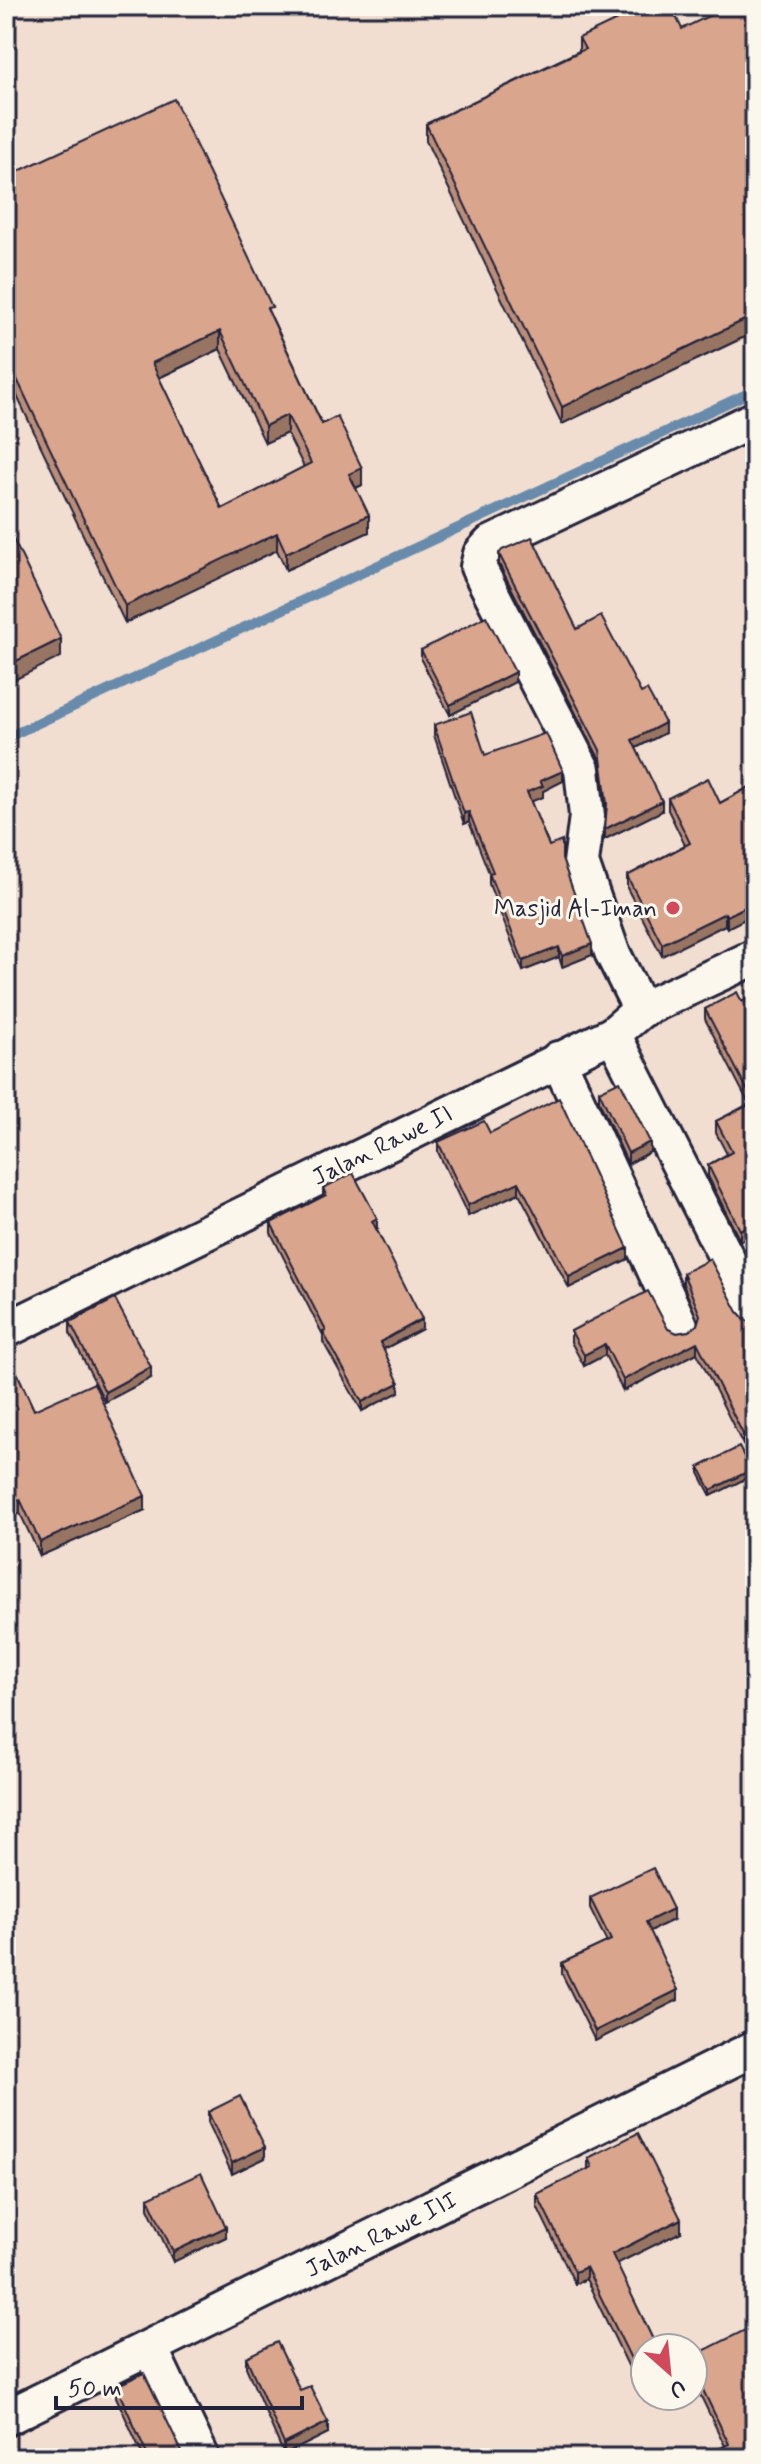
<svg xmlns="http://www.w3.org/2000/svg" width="761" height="2464" font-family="Mynerve,sans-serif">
  <rect width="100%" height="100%" fill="#f1ded0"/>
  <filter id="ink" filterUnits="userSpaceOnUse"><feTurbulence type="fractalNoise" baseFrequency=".0125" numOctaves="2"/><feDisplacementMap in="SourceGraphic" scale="16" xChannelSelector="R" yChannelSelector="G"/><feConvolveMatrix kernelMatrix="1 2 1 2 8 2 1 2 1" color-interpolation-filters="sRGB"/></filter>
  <g filter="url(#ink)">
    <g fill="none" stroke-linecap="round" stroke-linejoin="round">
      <polyline stroke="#688aab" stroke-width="10" points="6,738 755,390"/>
      <defs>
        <g id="street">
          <polyline points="641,1010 612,952 581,863 587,816 582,769 478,567 481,554 490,544 755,419"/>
          <polyline points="613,1034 755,1314"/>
          <polyline points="558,1059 680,1325"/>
          <polyline points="6,1330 613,1034 641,1010 755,957"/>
          <polyline points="150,2348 202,2458"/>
          <polyline points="6,2418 755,2048"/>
        </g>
      </defs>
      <use href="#street" stroke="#22223b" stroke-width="40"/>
      <use href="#street" stroke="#fbf7ec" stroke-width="34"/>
    </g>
    <g fill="#bb8e79" stroke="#22223b" stroke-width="2" fill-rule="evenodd">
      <polygon points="755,6 755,332 562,424 426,141 426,124 579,51 579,38 682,29"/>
      <path d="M6 177 272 318 322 424 362 485 356 488 369 532 286 570 277 550 125 623 6 373ZM220 349 265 443 287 433 304 467 222 509 159 378Z"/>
      <polygon points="499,554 577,629 641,693 665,733 636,748 662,811 605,839 606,810 600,760 499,564"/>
      <polygon points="421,650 515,682 450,715 421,660"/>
      <polygon points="434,725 485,755 563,781 543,791 543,797 530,801 549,846 562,859 592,955 562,967 559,957 523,971 489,884 489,873 469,822 464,824 434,735"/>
      <polygon points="755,784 755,914 727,928 725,925 662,956 627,888 627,876 685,845 668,810 668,798 720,803"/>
      <polygon points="755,995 755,1234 740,1241 708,1176 708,1165 727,1154 716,1133 716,1121 749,1104 705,1019 705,1009 742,1002"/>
      <polygon points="599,1091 650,1152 628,1164 599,1101"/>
      <polygon points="490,1133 628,1259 569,1288 519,1193 468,1216 438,1152 438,1142"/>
      <polygon points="323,1188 377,1228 376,1228 422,1329 384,1349 399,1392 362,1411 323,1342 323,1335 271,1233 271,1223 323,1197"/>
      <polygon points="683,1273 738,1312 745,1320 755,1323 755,1439 743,1445 697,1353 623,1391 605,1355 584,1366 571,1342 571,1331 668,1329 677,1333 689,1331 697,1325 698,1321 683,1284"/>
      <polygon points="70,1322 151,1378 105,1402 70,1333"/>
      <polygon points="6,1349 34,1410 145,1510 40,1556 20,1513 16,1515 6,1493"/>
      <polygon points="699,1467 751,1476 711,1496 699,1473"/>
      <polygon points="590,1898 673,1920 650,1931 678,2000 595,2041 562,1974 562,1963 607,1942 590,1908"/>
      <polygon points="208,2112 265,2158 232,2174 208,2122"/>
      <polygon points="588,2158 681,2232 616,2264 657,2348 638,2386 586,2279 575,2284 537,2206 537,2194 588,2170"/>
      <polygon points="148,2198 226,2237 173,2262 148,2208"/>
      <polygon points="752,2345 755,2458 725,2446 693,2380 693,2356"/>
      <polygon points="246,2357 300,2390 328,2433 284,2455 246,2367"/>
      <polygon points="116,2386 184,2456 186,2458 144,2458 116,2397"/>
    </g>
    <g fill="#987463" stroke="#22223b" stroke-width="2">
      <polygon points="755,315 755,332 562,424 562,407"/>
      <polygon points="220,331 220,349 152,381 152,363"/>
      <polygon points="287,415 287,433 265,443 265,426"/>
      <polygon points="362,468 362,485 349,491 349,474"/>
      <polygon points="369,515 369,532 286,570 286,553"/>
      <polygon points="277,533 277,550 125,623 125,606"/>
      <polygon points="61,639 61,657 6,684 6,666"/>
      <polygon points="515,672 515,682 450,715 450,705"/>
      <polygon points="665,723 665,733 632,750 632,740"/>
      <polygon points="563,771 563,781 543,791 543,797 527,803 527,792 540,781"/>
      <polygon points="662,801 662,811 605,839 605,829"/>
      <polygon points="469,812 469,822 464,824 464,813"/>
      <polygon points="755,902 755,914 727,928 727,916"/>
      <polygon points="725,913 725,925 662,956 662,944"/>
      <polygon points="592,944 592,955 562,967 562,956"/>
      <polygon points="559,947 559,957 523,971 523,961"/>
      <polygon points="650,1142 650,1152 628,1164 628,1153"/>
      <polygon points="519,1182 519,1193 468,1216 468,1205"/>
      <polygon points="377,1218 377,1228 372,1230 372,1221"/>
      <polygon points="755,1222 755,1234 740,1241 740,1230"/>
      <polygon points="628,1248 628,1259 569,1288 569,1277"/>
      <polygon points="422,1319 422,1329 380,1351 380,1342"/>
      <polygon points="697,1342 697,1353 623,1391 623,1380"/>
      <polygon points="605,1344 605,1355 584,1366 584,1355"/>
      <polygon points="151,1367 151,1378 105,1402 105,1392"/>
      <polygon points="399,1383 399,1392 362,1411 362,1402"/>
      <polygon points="755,1427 755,1439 743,1445 743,1434"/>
      <polygon points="751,1470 751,1476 711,1496 711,1490"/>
      <polygon points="145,1496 145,1510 40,1556 40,1542"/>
      <polygon points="20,1499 20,1513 16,1515 16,1501"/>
      <polygon points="673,1909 673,1920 646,1933 646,1922"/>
      <polygon points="678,1990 678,2000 595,2041 595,2031"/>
      <polygon points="265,2147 265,2158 232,2174 232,2163"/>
      <polygon points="681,2219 681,2232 612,2266 612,2254"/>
      <polygon points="226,2227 226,2237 173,2262 173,2252"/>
      <polygon points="586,2267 586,2279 575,2284 575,2272"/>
      <polygon points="645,2370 645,2382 638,2386 638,2373"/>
      <polygon points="328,2422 328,2433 284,2455 284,2444"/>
    </g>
    <g fill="#d9a58d" stroke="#22223b" stroke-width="2" fill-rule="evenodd">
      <polygon points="646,6 671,6 682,29 729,6 755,6 755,315 562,407 426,124 585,49 579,38"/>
      <path d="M174 99 272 307 267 308 322 424 337 416 362 468 349 474 369 515 286 553 277 533 125 606 6 356V177ZM220 331 265 426 287 415 311 463 222 509 152 363Z"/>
      <polygon points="6,524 61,639 6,666"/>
      <polygon points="532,537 577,629 601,616 641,693 647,690 665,723 632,740 662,801 605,829 607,804 600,750 499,554 502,550"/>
      <polygon points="486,616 515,672 450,705 421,650"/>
      <polygon points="471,712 485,755 546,733 563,771 540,781 543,786 527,792 549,846 562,841 562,859 592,944 562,956 559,947 523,961 489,873 493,872 469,812 464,813 434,725"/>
      <polygon points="708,778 720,803 755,784 755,902 727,916 725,913 662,944 627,876 690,843 668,798"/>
      <polygon points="737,992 742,1002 755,995 755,1100 753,1101 705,1009"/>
      <polygon points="620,1081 650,1142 628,1153 599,1091"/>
      <polygon points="559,1098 628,1248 569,1277 519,1182 468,1205 438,1142 484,1121 490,1133"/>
      <polygon points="755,1102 755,1222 740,1230 708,1165 732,1152 716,1121"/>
      <polygon points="353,1173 377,1218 372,1221 422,1319 380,1342 399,1383 362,1402 323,1332 326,1331 271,1223 326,1195 323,1188"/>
      <polygon points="710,1259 738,1312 745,1320 755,1323 755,1427 743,1434 697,1342 623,1380 605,1344 584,1355 571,1331 648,1291 668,1329 677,1333 689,1331 697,1325 700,1315 683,1273"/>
      <polygon points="115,1299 151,1367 105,1392 70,1322"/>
      <polygon points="6,1349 34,1410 94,1383 145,1496 40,1542 20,1499 16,1501 6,1479"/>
      <polygon points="739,1447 751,1470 711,1490 699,1467"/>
      <polygon points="653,1868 673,1909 646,1922 678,1990 595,2031 562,1963 611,1940 590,1898"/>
      <polygon points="240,2096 265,2147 232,2163 208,2112"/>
      <polygon points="638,2133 681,2219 612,2254 657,2348 645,2348 645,2370 638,2373 586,2267 575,2272 537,2194 592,2167 588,2158"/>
      <polygon points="201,2173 226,2227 173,2252 148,2198"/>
      <polygon points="745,2330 752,2345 755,2344 755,2458 699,2458 729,2444 693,2369 693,2356"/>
      <polygon points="277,2342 300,2390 310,2386 328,2422 284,2444 246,2357"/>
      <polygon points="144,2373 184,2456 186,2458 149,2458 116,2386"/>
    </g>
  </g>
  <circle fill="#d1495b" stroke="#fbf7ec" stroke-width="3" cx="673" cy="908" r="8"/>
  <g text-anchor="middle" stroke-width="6" stroke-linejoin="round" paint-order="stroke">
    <g font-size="24" fill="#22223b" stroke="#fbf7ec" text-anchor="end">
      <text x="657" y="916">Masjid Al-Iman</text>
    </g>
    <g font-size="24" fill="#22223b" stroke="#fbf7ec">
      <text transform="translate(382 1145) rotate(-26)" y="8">Jalan Rawe II</text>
      <text transform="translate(381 2234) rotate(-26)" y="8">Jalan Rawe III</text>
    </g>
  </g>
  <rect width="761" height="2464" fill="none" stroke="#fbf7ec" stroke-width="32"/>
  <rect x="16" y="16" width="729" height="2432" fill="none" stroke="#22223b" stroke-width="3" filter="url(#ink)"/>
  <g transform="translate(669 2372) rotate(153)"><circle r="38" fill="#fbf7ec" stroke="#a4a2a5" stroke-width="2"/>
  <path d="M0-6L14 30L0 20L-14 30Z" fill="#d1495b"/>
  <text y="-12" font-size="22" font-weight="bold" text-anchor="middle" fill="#22223b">U</text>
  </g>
  <path d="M56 2396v12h246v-12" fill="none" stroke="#22223b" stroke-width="4"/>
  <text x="68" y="2396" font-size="24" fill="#22223b" stroke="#fbf7ec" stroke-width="6" paint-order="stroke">50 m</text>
</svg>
